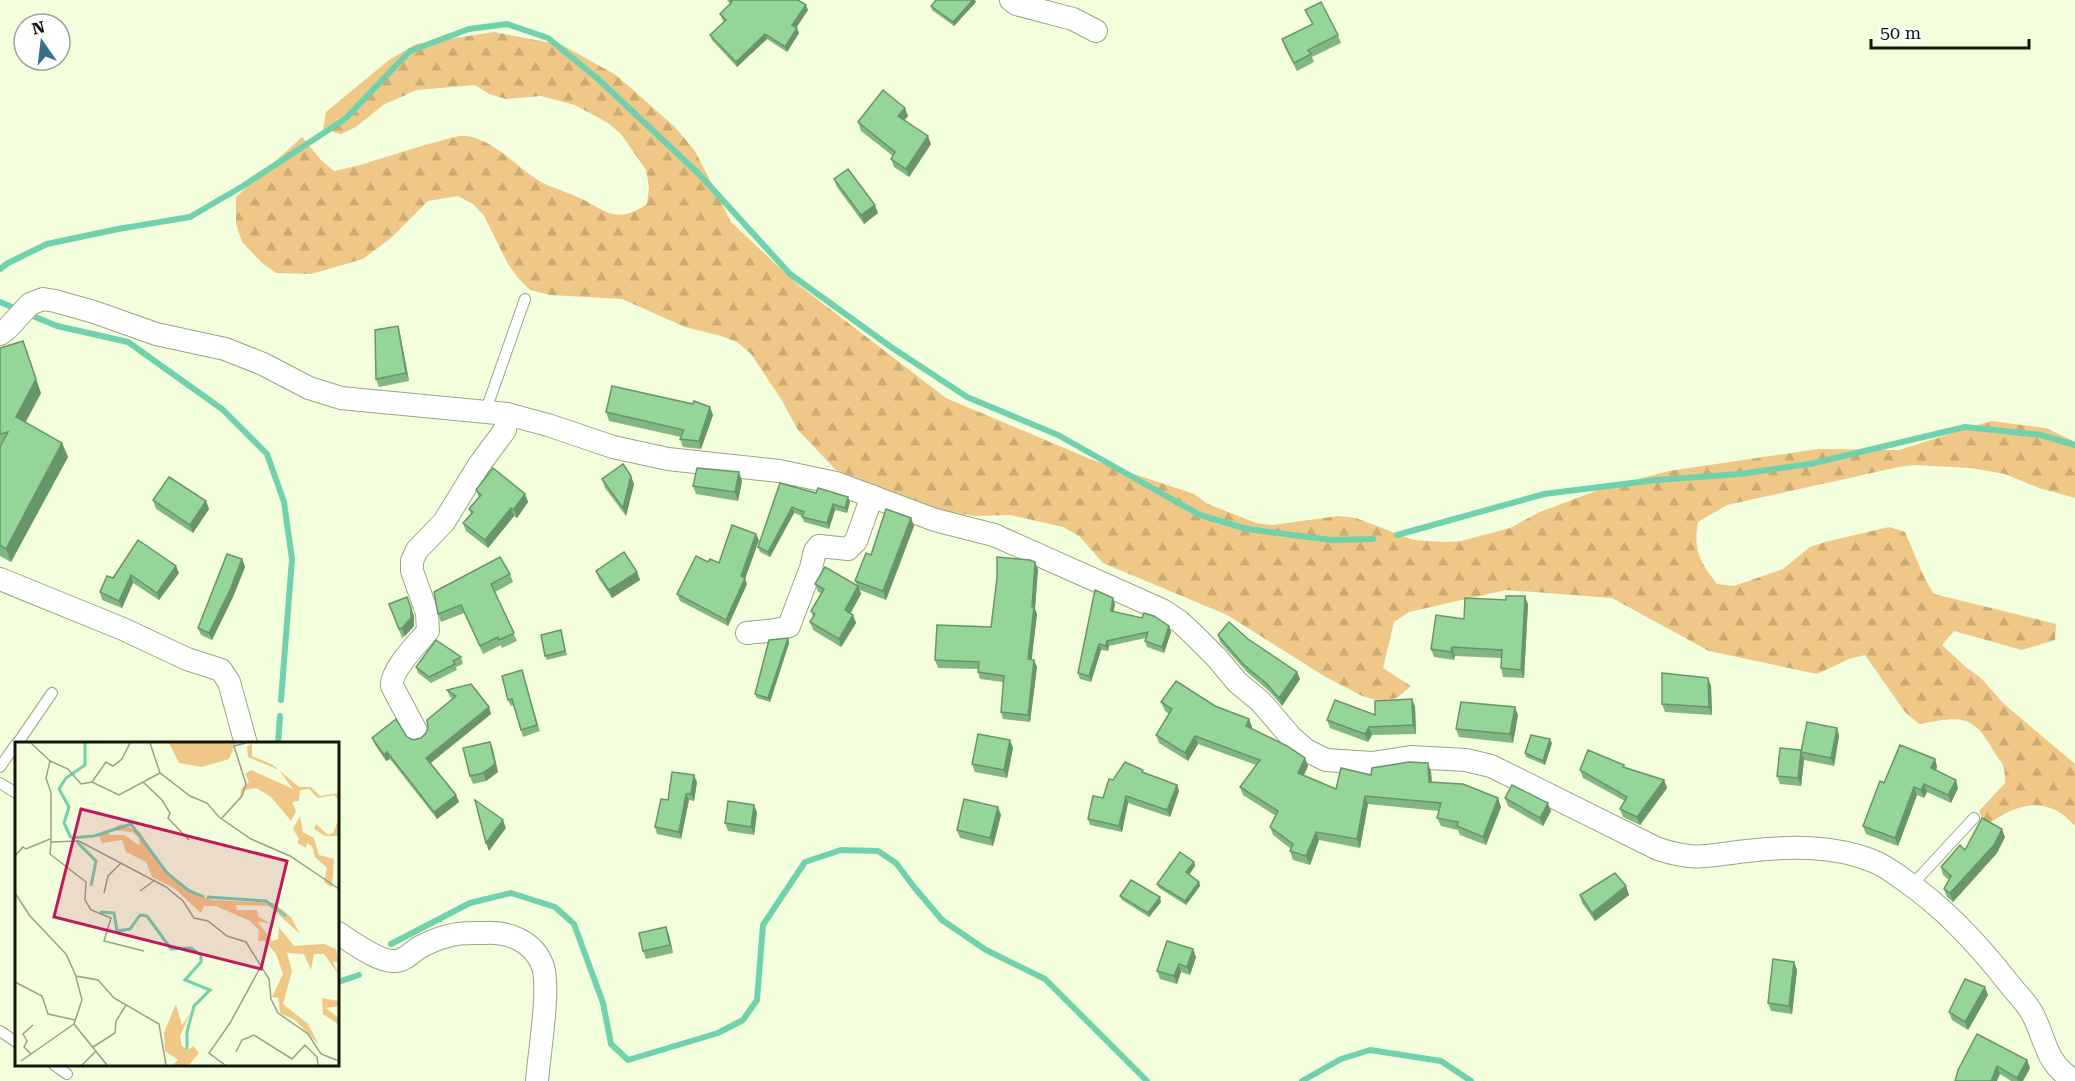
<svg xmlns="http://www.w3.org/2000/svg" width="2075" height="1081" font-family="'Roboto Serif',serif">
  <defs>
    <pattern id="forest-firs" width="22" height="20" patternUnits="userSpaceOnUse" patternTransform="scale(1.5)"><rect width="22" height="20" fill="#efc887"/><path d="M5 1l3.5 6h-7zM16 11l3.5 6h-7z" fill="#ccab73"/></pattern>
  </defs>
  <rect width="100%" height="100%" fill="#f3fedd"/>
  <path fill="url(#forest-firs)" d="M494 32 562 45 616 75 675 127 695 151 731 222 796 283 946 398 1095 461 1194 494 1208 504 1256 523 1273 525 1338 516 1356 518 1413 540 1445 542 1461 541 1510 528 1540 512 1601 489 1669 471 1818 449 1899 450 1991 421 2046 428 2075 442V498L2039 488 2005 474 1970 468 1915 465 1899 467 1727 505 1698 522C1693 550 1700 562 1717 584L1734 586 1783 569 1810 547 1825 542 1889 527 1905 532 1925 579 1934 594 2056 624 2055 640 2022 650 1954 631 1942 645 1967 668 1981 678 2004 704 2075 764V826C2047 794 2016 803 1986 826L1979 811 2005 783C2005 761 2003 767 1993 750 1972 712 1958 717 1919 724L1905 712 1865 655 1849 659 1817 674 1709 651 1612 598 1506 590 1409 612 1394 622 1383 668 1411 686 1397 698 1379 701 1362 696 1324 676 1227 615 1103 563 1079 536 1063 527 1010 515 974 516 938 510 836 470 798 430 781 399 751 354 737 342 721 336 685 327 622 299 550 295 530 290 518 278 508 264 484 216 473 204 458 196 428 201 391 238 363 259 311 274 276 273 262 263 242 242 236 224V197L302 137 321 160 334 171C370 164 404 150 440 141 448 139 459 135 467 136 496 141 517 168 541 182 555 189 570 193 584 200 609 214 619 223 647 204L649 187 646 170 621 134 608 123 575 105 541 96 506 99 489 94 475 85 417 90 383 105 356 127 341 134 323 129 326 112 389 60 416 44Z"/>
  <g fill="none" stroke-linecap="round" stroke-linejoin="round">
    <g stroke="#70d1ac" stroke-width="6">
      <polyline points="0,269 8,263 47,244 118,229 190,217 243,186 345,119 410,51 469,29 507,24 548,38 598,79 699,174 790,274 891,347 967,397 1058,435 1200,515 1247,529 1331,540 1373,539"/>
      <polyline points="0,302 19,310"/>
      <polyline points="28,314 57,326 128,342 222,409 267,454 284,502 292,559 281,700"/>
      <polyline points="1397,535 1544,494 1656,480 1740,474 1810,464 1965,427 2041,435 2075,445"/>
      <polyline points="278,744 280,716"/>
      <polyline points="391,944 470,903 511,893 555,907 574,924 603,1003 611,1044 628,1060 718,1033 743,1020 757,1000 763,925 805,862 841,850 878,851 896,863 914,887 942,920 986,950 1045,979 1147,1081"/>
      <polyline points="338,982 359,975"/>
      <polyline points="1302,1081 1341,1059 1370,1050 1441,1061 1471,1081"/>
    </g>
    <defs>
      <g id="lane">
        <polyline points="486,410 525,299"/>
        <polyline points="17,744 52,693"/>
        <polyline points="0,767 16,744"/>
        <polyline points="0,783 16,793"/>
        <polyline points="1912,885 1974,818"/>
        <polyline points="0,1031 16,1042"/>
        <polyline points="53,1064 67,1074"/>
      </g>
      <g id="street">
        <polyline points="1011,0 1016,4 1073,19 1096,31"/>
        <path d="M0 334 7 329 30 304 43 299 55 301 94 312 156 334 225 349 263 364 309 388 341 398 507 414 548 425 613 447 668 459 779 471 836 483 935 520 994 535 1162 610 1179 621 1193 634 1217 658 1237 682 1261 702 1291 737 1306 750 1326 760 1372 763 1411 757 1466 760 1491 766 1658 849C1699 862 1708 855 1747 851 1790 846 1833 845 1873 861 1884 865 1894 873 1904 880 1945 908 1979 945 2010 985 2017 994 2027 1003 2032 1013 2048 1043 2043 1060 2074 1081"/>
        <polyline points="0,579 123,629 187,659 221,670 229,682 246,744"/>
        <path d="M747 633C762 631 776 632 789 626L811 568 815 551 819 546 848 549 856 541 872 496"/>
        <path d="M417 733 392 686C390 671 418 643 428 631L427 613 412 571V561L417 550 444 522 479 465 505 430 507 414"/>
        <path d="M338 933C352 942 378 962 395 961 406 961 413 950 422 946 430 942 439 938 448 936 459 932 473 933 484 933 509 931 535 942 543 967 550 990 539 1054 537 1081"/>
      </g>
    </defs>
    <use href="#lane" stroke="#9aa586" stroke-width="12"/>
    <use href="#street" stroke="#9aa586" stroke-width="24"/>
    <use href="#lane" stroke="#fff" stroke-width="10"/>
    <use href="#street" stroke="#fff" stroke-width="22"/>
  </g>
  <g fill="#81b783">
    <polygon points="727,0 798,0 808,10 796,28 799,33 787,52 767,39 737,67 712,40 710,35 724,22 722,19 720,14 730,4"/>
    <polygon points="976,2 954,26 932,10 931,6"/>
    <polygon points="1305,10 1338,35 1341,43 1312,57 1314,62 1297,71 1285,48 1282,39 1312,24"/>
    <polygon points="908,116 905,120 931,144 909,177 894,167 891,159 893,156 861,131 858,122"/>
    <polygon points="834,179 878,213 864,224 837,187"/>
    <polygon points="400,334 409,381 379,387 376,379"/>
    <polygon points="0,348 41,393 25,423 62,443 68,457 11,562 0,556"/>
    <polygon points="693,404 710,407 713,415 701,449 683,447 680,439 681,437 609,421 606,412"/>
    <polygon points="739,472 742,481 738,501 696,494 693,486"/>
    <polygon points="602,479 634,484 626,516 605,488"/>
    <polygon points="780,483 850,502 847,513 835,510 829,529 804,522 802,516 794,513 770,557 760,552 758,547"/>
    <polygon points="476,490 525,494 528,502 517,518 514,516 488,548 466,531 463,523 471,514 469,509 479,498"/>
    <polygon points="153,500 206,501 209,509 193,533 156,509"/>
    <polygon points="911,518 914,526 886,600 860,590 861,594 850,613 853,615 856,623 841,647 813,630 810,622 813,617 811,611 821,593 818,592 815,584 857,585 855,581 871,555"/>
    <polygon points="138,540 179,573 159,600 133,583 122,608 102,600 100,592 113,578"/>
    <polygon points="759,540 745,579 747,584 728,626 680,601 677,594 708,562 719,563"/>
    <polygon points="242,559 245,567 233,597 212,640 201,635 198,628"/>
    <polygon points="1038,569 1035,609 1037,614 1031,659 1037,667 1030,722 1003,719 1001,712 1003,682 980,679 978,672 978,669 938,668 935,660 991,627"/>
    <polygon points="596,571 637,572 640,580 612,598 599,579"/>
    <polygon points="510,574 513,582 495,592 517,641 502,648 501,645 483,654 464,613 441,622 438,614"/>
    <polygon points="407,597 414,616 414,626 405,636 402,638 389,604"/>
    <polygon points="1115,604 1113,612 1169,626 1171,632 1164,653 1147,647 1145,641 1146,638 1109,646 1108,651 1101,650 1091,682 1080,679 1078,673"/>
    <polygon points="1528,604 1524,678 1503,677 1501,668 1501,658 1455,656 1454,660 1434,657 1431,649 1464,619"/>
    <polygon points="561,630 567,655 547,660 545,656"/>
    <polygon points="1218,635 1248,639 1297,672 1300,679 1282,706 1270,692 1247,672 1220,642"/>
    <polygon points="788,638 789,643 770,702 757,698 755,694"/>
    <polygon points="461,657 463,664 456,667 457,670 431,683 418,673 416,667"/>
    <polygon points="522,670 540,731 523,737 514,705 511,706 508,700"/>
    <polygon points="1708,678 1711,686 1712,715 1665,712 1662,704"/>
    <polygon points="447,690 489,707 491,714 431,763 456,795 459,802 437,819 390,759 386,761 375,745 372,738 407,737 413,740 421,738 453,699 450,697"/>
    <polygon points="1412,699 1415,707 1416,734 1372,735 1368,742 1330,728 1327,720 1375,715"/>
    <polygon points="1161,702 1215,706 1249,719 1252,727 1251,729 1305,758 1308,766 1303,776 1336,789 1371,775 1428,763 1431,772 1432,782 1501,807 1486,845 1460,835 1458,830 1441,826 1437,818 1439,811 1368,804 1360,848 1319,840 1310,865 1293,860 1290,851 1291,849 1273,835 1270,827 1276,816 1243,795 1240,787 1256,765 1198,744 1188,761 1159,743 1156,735 1169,714 1165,711"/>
    <polygon points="1518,715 1513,743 1459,737 1456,729"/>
    <polygon points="1837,728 1839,736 1834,766 1804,760 1801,786 1780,784 1777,776 1801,751"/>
    <polygon points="1010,740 1013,748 1007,778 975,772 972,764"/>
    <polygon points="490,742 493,750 498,772 486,781 473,784 470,776"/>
    <polygon points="1552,743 1545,765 1526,757 1525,753"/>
    <polygon points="1935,759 1937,767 1936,771 1958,788 1951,803 1927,792 1924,798 1917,795 1898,846 1866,834 1863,826 1884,783"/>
    <polygon points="1624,765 1625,768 1664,780 1667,788 1640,825 1623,817 1620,809 1625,801 1583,778 1580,770"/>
    <polygon points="1144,773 1177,785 1179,791 1170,817 1128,803 1122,832 1090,825 1088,819 1103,798 1113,780"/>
    <polygon points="697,782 694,801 689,800 681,839 657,834 655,827 668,800"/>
    <polygon points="1505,798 1551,811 1543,826 1508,806"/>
    <polygon points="754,805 757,813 754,835 728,831 725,823"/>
    <polygon points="1001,815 993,846 960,838 957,830"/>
    <polygon points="2005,837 1997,853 1953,902 1947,897 1944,889 1949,880 1943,875 1941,867 1965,850"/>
    <polygon points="1194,862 1195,866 1189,875 1199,882 1200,886 1186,905 1159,888 1157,884"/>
    <polygon points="1626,886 1629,895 1595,921 1582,903 1580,895"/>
    <polygon points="1120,896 1161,902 1149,917 1122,900"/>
    <polygon points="666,927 669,935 673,953 646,959 643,951"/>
    <polygon points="1193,949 1196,957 1190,975 1181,972 1177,984 1160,979 1157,971"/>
    <polygon points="1794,962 1797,970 1792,1014 1771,1011 1768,1003"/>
    <polygon points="1985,987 1988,995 1968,1030 1952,1020 1949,1012"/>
    <polygon points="2027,1060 2030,1068 2023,1081 2011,1081 2000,1074 1958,1070"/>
  </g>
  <g fill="#69956a">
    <polygon points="973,0 975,0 976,2 954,26 953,22"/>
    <polygon points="806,5 808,10 794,31 792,25"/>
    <polygon points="797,28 799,33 787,52 785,47"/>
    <polygon points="765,34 767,39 737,67 736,62"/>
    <polygon points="905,108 908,116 901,124 898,116"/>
    <polygon points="928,136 931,144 909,177 906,169"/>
    <polygon points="875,205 878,213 864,224 861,215"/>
    <polygon points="398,326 400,334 409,381 406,373"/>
    <polygon points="23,341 41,393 21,431 16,417"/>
    <polygon points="710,407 713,415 701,449 699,441"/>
    <polygon points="62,443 68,457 11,562 6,549"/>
    <polygon points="739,472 742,481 738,501 735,492"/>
    <polygon points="631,476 634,484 626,516 623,508"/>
    <polygon points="525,494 528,502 517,518 514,509"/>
    <polygon points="848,497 850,502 847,513 845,508"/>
    <polygon points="206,501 209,509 193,533 190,525"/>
    <polygon points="833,504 835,510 829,529 827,523"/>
    <polygon points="792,507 794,513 770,557 768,552"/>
    <polygon points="511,508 514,516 488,548 485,540"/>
    <polygon points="911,518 914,526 886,600 883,591"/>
    <polygon points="756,534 759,540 745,579 747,584 728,626 726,620"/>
    <polygon points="242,559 245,567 233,597 212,640 209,633"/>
    <polygon points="1035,562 1038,569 1035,609 1037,614 1031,666 1028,659"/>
    <polygon points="176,566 179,573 159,600 157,593"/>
    <polygon points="637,572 640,580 612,598 609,590"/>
    <polygon points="131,575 133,583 122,608 119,601"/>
    <polygon points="858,586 861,594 848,618 845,610"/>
    <polygon points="1525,596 1528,604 1524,678 1521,670"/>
    <polygon points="1113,598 1115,604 1113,616 1111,611"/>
    <polygon points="411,608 414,616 414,626 405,636 402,628"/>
    <polygon points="853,615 856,623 841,647 839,639"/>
    <polygon points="1169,626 1171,632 1164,653 1162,647"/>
    <polygon points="788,638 789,643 770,702 768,698"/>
    <polygon points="1107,641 1109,646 1108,651 1106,646"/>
    <polygon points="1099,644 1101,650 1091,682 1089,676"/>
    <polygon points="1452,647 1455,656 1454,660 1451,652"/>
    <polygon points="1034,660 1037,667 1030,722 1028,715"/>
    <polygon points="1297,672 1300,679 1282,706 1279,698"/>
    <polygon points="1708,678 1711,686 1712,715 1709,707"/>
    <polygon points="1412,699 1415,707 1416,734 1413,725"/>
    <polygon points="489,707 491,714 429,764 426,758"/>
    <polygon points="1515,707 1518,715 1513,743 1510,734"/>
    <polygon points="1249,719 1252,727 1249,735 1246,726"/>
    <polygon points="1369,727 1372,735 1368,742 1365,734"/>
    <polygon points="1837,728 1839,736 1834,766 1831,758"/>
    <polygon points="1195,736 1198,744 1188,761 1185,753"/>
    <polygon points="1550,739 1552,743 1545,765 1543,761"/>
    <polygon points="1010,740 1013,748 1007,778 1004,770"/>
    <polygon points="490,742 493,750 498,772 486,781 483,773"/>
    <polygon points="387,752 390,759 386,761 384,755"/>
    <polygon points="1801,752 1804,760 1801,786 1798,778"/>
    <polygon points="1305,758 1308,766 1301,782 1298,773"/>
    <polygon points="1935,759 1937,767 1933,776 1931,768"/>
    <polygon points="1428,763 1431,772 1432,791 1429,782"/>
    <polygon points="694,775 697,782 694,801 691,794"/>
    <polygon points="1664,780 1667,788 1640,825 1637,817"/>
    <polygon points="1956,780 1958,788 1951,803 1948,795"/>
    <polygon points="1924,784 1927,792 1924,798 1921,790"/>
    <polygon points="1177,785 1179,791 1170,817 1167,810"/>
    <polygon points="1914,787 1917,795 1898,846 1895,838"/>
    <polygon points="686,794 689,800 681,839 679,832"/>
    <polygon points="456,795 459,802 437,819 434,812"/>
    <polygon points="1126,796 1128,803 1122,832 1119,826"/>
    <polygon points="1365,796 1368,804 1360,848 1357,839"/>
    <polygon points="1498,798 1501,807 1486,845 1483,837"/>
    <polygon points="1548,803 1551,811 1543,826 1540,818"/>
    <polygon points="754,805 757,813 754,835 751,827"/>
    <polygon points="998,807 1001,815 993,846 990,838"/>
    <polygon points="503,820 506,828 489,851 486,843"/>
    <polygon points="2002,829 2005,837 1997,853 1953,902 1950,893"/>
    <polygon points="1316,832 1319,840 1310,865 1306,856"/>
    <polygon points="1194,862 1195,866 1188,876 1186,872"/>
    <polygon points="1199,882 1200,886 1186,905 1185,901"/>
    <polygon points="1626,886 1629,895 1595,921 1592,913"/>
    <polygon points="1160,897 1161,902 1149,917 1148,913"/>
    <polygon points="666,927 669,935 673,953 670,945"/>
    <polygon points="1193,949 1196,957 1190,975 1187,967"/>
    <polygon points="1794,962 1797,970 1792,1014 1789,1006"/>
    <polygon points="1179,964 1181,972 1177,984 1174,976"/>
    <polygon points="1985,987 1988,995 1968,1030 1965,1022"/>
    <polygon points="2027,1060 2030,1068 2023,1081 2018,1081 2017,1078"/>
    <polygon points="1997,1066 2000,1074 1997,1081 1991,1081"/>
  </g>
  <g fill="#96d598" stroke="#69956a" stroke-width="1.5">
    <polygon points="730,0 798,0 806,5 792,25 797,28 785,47 765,34 736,62 710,35 726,20 720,14 732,2"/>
    <polygon points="936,0 973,0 953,22 931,6"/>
    <polygon points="1321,2 1338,35 1308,50 1311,54 1294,63 1282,39 1313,24 1305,10"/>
    <polygon points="883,90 905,108 898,116 928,136 906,169 891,159 895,152 858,122"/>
    <polygon points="848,169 875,205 861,215 834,179"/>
    <polygon points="398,326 406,373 376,379 375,330"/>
    <polygon points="23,341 36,379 16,417 62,443 6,549 0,545 0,447 8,432 0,434 0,348"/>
    <polygon points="612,386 693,404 694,401 710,407 699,441 680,439 684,430 606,412"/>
    <polygon points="623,464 631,476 623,508 602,479"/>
    <polygon points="493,468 525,494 514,509 511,508 485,540 463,523 473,512 469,509 481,495 476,490"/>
    <polygon points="697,468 739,472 735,492 693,486"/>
    <polygon points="169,477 206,501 190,525 153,500"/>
    <polygon points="780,483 816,493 818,488 848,497 845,508 833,504 827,523 802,517 804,512 792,507 768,552 758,547"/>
    <polygon points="886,509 911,518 883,591 855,581 866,553 871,555"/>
    <polygon points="732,525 756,534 741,576 745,578 726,620 677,594 696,556 708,562 710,559 719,563"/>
    <polygon points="138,540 176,566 157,593 131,575 119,601 100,592 107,576 113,578"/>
    <polygon points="624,552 637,572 609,590 596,571"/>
    <polygon points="227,554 242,559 230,590 209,633 198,628"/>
    <polygon points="500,557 510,574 491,584 514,633 499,640 498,637 480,646 461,605 438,614 434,592"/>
    <polygon points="997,557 1030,560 1035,562 1032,607 1034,607 1028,659 1034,660 1028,715 1001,712 1004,676 978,672 979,662 935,660 937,625 991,627 997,578"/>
    <polygon points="825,567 858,586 845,610 853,615 839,639 810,622 815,614 811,611 824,589 815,584"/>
    <polygon points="1095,590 1113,598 1111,611 1142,618 1144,613 1154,616 1169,626 1162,647 1145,641 1148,632 1107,641 1106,646 1099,644 1089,676 1078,673"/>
    <polygon points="1506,596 1525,596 1521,670 1501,668 1502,650 1452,647 1451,652 1431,649 1436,615 1464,619 1465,598 1506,600"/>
    <polygon points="407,597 411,608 411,618 402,628 399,629 389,604"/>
    <polygon points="1229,622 1248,639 1297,672 1279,698 1267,684 1244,665 1218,635"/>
    <polygon points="561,630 565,651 545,656 541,635"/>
    <polygon points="788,638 768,698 755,694 769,640"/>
    <polygon points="436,640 461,657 453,661 455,664 429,677 416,667"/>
    <polygon points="522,670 537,725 521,730 512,699 508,700 502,676"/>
    <polygon points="1662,673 1708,678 1709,707 1662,704"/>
    <polygon points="1176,681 1215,706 1249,719 1246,726 1287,746 1305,758 1298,773 1336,789 1341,768 1371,775 1372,768 1409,762 1428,763 1429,782 1463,784 1498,798 1483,837 1457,826 1458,822 1437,818 1441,803 1365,796 1357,839 1316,832 1306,856 1290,851 1293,844 1270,827 1278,811 1240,787 1260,760 1195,736 1185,753 1156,735 1172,709 1161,702"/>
    <polygon points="471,684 489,707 426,758 456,795 434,812 387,752 384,755 372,738 396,719 407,737 413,740 421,738 426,733 428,727 427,720 456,696 447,690"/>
    <polygon points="1412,699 1413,725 1369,727 1365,734 1327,720 1335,700 1375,715 1375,701"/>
    <polygon points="1461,702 1515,707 1510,734 1456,729"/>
    <polygon points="1807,722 1837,728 1831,758 1801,752"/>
    <polygon points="978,734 1010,740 1004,770 972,764"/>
    <polygon points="1531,735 1550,739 1543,761 1525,753"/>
    <polygon points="490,742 495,764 483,773 470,776 463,748"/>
    <polygon points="1900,745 1935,759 1931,768 1956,780 1948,795 1924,784 1921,790 1914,787 1895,838 1863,826 1880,781 1884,783"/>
    <polygon points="1780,748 1801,750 1798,778 1777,776"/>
    <polygon points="1588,750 1624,765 1623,767 1664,780 1637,817 1620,809 1627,797 1580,770"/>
    <polygon points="1125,762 1143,770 1142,772 1177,785 1167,810 1126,796 1119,826 1088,819 1093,796 1103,798 1109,779 1113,780"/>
    <polygon points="672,772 694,775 691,794 686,794 679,832 655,827 661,799 668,800"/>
    <polygon points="1512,785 1548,803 1540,818 1505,798"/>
    <polygon points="964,799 998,807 990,838 957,830"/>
    <polygon points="475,800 503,820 486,843"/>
    <polygon points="728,801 754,805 751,827 725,823"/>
    <polygon points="1982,818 2002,829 1994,845 1950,893 1944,889 1951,876 1941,867 1960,845 1965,850"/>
    <polygon points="1180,852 1194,862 1186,872 1199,882 1185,901 1157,884"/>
    <polygon points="1615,873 1626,886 1592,913 1580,895"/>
    <polygon points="1131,880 1160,897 1148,913 1120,896"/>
    <polygon points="666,927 670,945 643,951 639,933"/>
    <polygon points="1167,941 1193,949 1187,967 1179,964 1174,976 1157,971"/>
    <polygon points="1773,959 1794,962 1789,1006 1768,1003"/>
    <polygon points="1965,979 1985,987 1965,1022 1949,1012"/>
    <polygon points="1977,1034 2027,1060 2017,1078 1997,1066 1991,1081 1955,1081 1958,1070"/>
  </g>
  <g transform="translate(15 742)">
    <rect width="324" height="324" fill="#f3fedd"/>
    <path d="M154 1H221L214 17 187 25 164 21ZM237 1V14L258 23 284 45H296L305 54 324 51V94H310L299 87 301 82 313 93 318 91 323 79V57L319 53 303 56 294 47 285 48 284 59 277 60 281 69 276 79 256 55 241 46 230 48 225 56 226 47 234 40 230 32 236 28 278 47 264 28 233 15 232 5ZM285 74 288 90 299 96 304 113 319 117 317 145 309 140 312 126 300 115 297 104 292 101 291 106 282 101 284 97 278 87ZM106 82 125 90 150 131 178 151 198 158 259 161 276 175 285 192 254 164 221 163 222 168H242L244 175 255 181 243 180 257 199 263 197 264 185 279 204 309 202 321 207 324 220H318L324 233 309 212H299L296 228 289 212 272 211 277 229 268 262 293 282 304 303 280 278 265 271 263 256 257 255 268 232 261 212 250 199H243L244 188 235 179 201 164H189L186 171 159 146 137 135 131 120 111 110 107 98 87 101 84 93 92 89 95 93H109L125 104 124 96 117 90 95 88ZM307 256 324 259V264L311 266 324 276V283L308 272ZM161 262 167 283 175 272 165 294 167 304 173 308 178 304 184 311 174 323H158L163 318 150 309 149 290Z" fill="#efc887"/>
    <path fill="none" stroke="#70d1ac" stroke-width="3" d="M56 96 79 94 116 82 152 131 173 148 189 155M56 96 49 81 54 65 44 47 51 36 70 23V1M62 100 81 119 76 144M192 155 251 159 271 174M85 170 99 171 102 189 115 187 125 173 132 174 156 207 176 206 186 213V220L170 238 195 248 179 264 172 290V307"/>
    <path fill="none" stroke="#99a189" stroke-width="1.5" d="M16 1 35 19 31 36 36 51V100L64 99 151 145 168 159 179 176 193 179 212 194 231 200 254 237 256 257 263 271 293 292 306 312 324 319M135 1 145 31M35 19 53 27 66 42 77 40 104 53 145 31 175 54 192 61 204 75 236 97 275 114 324 147M77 40 91 20 98 24 107 17 115 1M128 40 147 58 155 71 153 76 174 98M206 77 227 54 231 42 219 4 231 1M36 100 35 112 71 140 70 158 76 168 96 176 89 199 129 209M0 114 8 105 11 107 35 97M125 149 140 138M0 151 15 174 51 212 61 234 83 238 99 256 144 282 151 323M89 151 93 134 106 121M61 235 67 258 59 282 92 323M0 240 27 254 33 272 60 278M78 305 100 291 101 279 111 263M221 310 227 298 239 293 277 317 290 303 302 315 303 323M16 312 9 305 12 299 8 292 18 283M6 319 59 282M67 323 81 309M210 323 194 311 215 281 245 226"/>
    <path fill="#c2185b" fill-opacity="0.15" stroke="#c2185b" stroke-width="3" d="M66 67 272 119 246 227 39 175Z"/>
    <rect width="324" height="324" fill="none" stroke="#12160a" stroke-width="3"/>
  </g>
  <g transform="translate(42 42) rotate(346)"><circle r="28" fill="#ffffff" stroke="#a0a29d" stroke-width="1.5"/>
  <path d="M0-4.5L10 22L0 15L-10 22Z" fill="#396f8b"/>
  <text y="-9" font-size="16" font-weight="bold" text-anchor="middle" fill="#12160a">N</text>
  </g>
  <path d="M1871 39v9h158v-9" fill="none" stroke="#12160a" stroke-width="3"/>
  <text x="1880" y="39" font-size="18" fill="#12160a" stroke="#ffffff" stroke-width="4.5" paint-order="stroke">50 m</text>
</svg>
